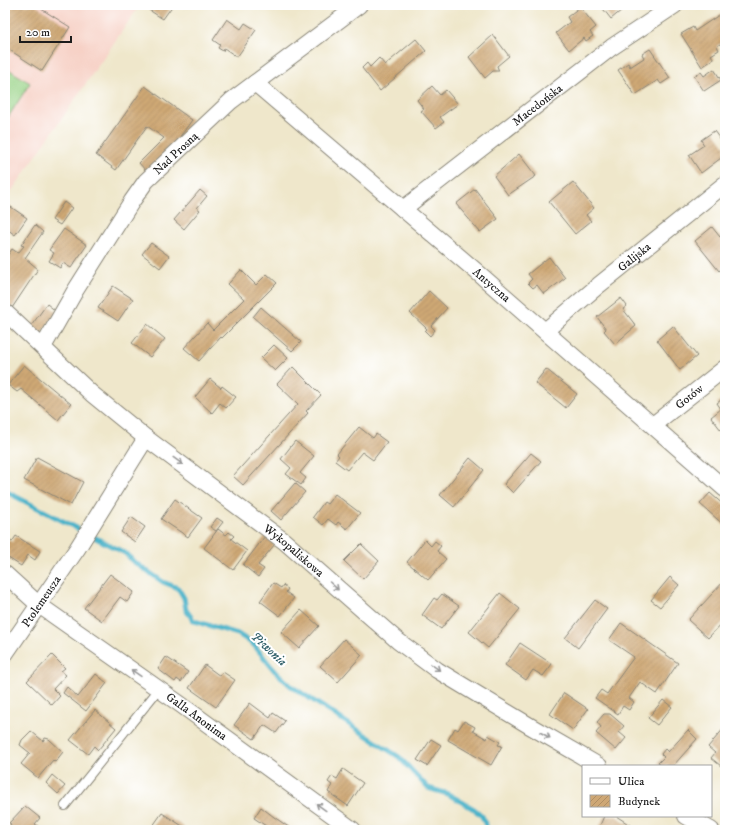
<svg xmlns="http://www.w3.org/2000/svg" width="730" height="835" viewBox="0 0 730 835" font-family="'IM FELL DW Pica',serif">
<defs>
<pattern id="building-hatch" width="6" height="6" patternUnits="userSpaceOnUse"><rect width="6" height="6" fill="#cea775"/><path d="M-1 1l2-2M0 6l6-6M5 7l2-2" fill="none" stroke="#b08f65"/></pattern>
</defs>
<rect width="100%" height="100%" fill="#fff"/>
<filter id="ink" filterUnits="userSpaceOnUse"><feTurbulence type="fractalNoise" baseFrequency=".025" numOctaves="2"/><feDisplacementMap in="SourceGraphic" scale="8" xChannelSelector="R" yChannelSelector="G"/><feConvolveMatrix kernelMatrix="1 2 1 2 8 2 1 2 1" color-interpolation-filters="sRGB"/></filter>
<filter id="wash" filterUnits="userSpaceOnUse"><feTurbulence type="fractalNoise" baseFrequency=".012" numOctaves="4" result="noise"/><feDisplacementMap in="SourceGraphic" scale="16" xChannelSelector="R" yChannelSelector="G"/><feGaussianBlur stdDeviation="0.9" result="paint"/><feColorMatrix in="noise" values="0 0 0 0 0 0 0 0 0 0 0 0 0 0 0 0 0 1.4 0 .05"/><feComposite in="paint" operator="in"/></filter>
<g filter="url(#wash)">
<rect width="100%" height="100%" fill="#efe7cb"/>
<!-- built -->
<path fill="#f7d1c6" d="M5 5H140L5 201Z"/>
<!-- pitch -->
<path fill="#99d387" stroke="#5a7852" d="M5 67 30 83 5 122Z"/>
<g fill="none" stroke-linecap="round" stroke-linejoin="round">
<!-- stream -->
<path stroke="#4bb3c9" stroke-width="5" d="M5 491 125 553 134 562 163 582 178 588 184 598 186 610 194 621 238 634 247 640 254 645 274 670 291 686 399 757 428 788 448 794 474 809 482 816 488 830"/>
</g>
<g id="blocks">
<!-- building -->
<path fill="url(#building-hatch)" d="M5 5H35L70 27 42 71 5 47Z
M153 5H173L163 19 149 10Z
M600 5H628L611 19Z
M580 7 596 27 590 32 593 36 586 41 584 38 569 50 556 33 570 22 567 17Z
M725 11V41L717 46 719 50 711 55 714 59 702 67 681 34 693 27 695 31Z
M227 19 241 29 245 23 256 30 237 57 224 48 223 51 218 48 220 45 213 40Z
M493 35 509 56 497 66 499 71H493L485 78 469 57Z
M416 39 426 51 380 91 362 68 367 63 370 67 379 58 385 65Z
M650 49 670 78 661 84 658 80 635 95 618 70 628 63 630 67 644 58 642 54Z
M714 69 721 80 704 91 694 76 701 72 704 76Z
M145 86 192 120 174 145 146 171 139 163 164 138 147 126 116 170 96 155Z
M432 86 440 95 446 90 458 104 440 117 444 122 436 128 421 111 424 109 417 100Z
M714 131 725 146V155L701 173 689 155 704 145 701 140Z
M519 154 536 176 508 195 494 176Z
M573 182 594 208 586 215 591 221 575 234 549 202Z
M475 189 498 219 480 232 456 204Z
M200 190 207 196 197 208 200 210 184 229 174 220Z
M64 202 72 208 60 225 52 220Z
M8 205 27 218 15 235 7 229 5 231V210Z
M35 225 43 232 25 258 38 269 12 308 5 302V259L12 249 18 253 24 246 21 245Z
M712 227 720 237 723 235 725 237V266L719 271 695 241Z
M64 229 87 245 71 268 63 263 60 268 49 261 54 253 49 250Z
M151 243 169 256 160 268 142 254Z
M549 257 565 278 544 294 537 285 533 288 528 283 532 279 528 274Z
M241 270 256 285 267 274 277 283 222 338 221 337 199 361 184 348 207 323 213 330 244 299 228 284Z
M113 286 133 299 118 321 98 308Z
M429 291 447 308 431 326 435 330 430 336 425 331 427 329 425 327 410 313Z
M621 298 627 306 623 309 636 326 615 344 604 331 606 329 597 317Z
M47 304 57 312 41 334 31 326Z
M261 307 301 342 292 351 253 317Z
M147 324 165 339 150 357 132 343Z
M673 326 697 356 680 370 657 340Z
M274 345 288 358 275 371 261 358Z
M24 365 71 404 58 420 21 389 17 392 8 385Z
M293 367 321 395 306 411 308 413 243 485 233 476 298 404 277 384Z
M546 369 577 394 566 408 535 383Z
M210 379 221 388 222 386 236 397 226 408 220 403 212 413 195 397Z
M725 397V427L721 430 711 417 721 409 717 403Z
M359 427 373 438 376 434 387 442 373 460 362 452 347 470 335 461 339 456 337 454Z
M295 441 314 456 300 473 306 478 301 485 286 474 291 468 281 459Z
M531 453 541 461 513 493 504 484Z
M37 457 83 482 71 505 24 480Z
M470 458 484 470 454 507 440 495Z
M295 483 305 492 281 520 271 511Z
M710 493 725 506V526L700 504Z
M335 494 360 513 347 529 338 522 336 525 328 519 323 525 313 517 324 502 327 504Z
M175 499 202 518 188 537 161 519Z
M131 517 145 527 135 542 121 532Z
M217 518 223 522 216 531 210 527Z
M218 529 226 535 229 532 234 536 231 539 247 551 233 570 204 548Z
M16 536 40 551 35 560 28 555 21 566 5 556 7 550 5 548V542L7 539 12 542Z
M265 536 275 544 258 565 264 569 258 577 243 565Z
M425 540 431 546 435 541 441 546 437 551 446 559 428 580 407 562Z
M361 544 379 561 363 579 344 561Z
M110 574 134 592 127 602 120 597 102 621 84 608Z
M670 577 679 585 660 607 651 600Z
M725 580V620L708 638 688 620Z
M273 583 281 588 283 585 288 589 286 592 294 598 280 616 260 601Z
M500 593 520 609 488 648 469 632Z
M442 594 459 606 441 629 422 615 434 598 437 600Z
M595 600 607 609 578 648 565 638Z
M301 610 319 626 299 648 281 632Z
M621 623 678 663 657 694 640 682 629 698 634 702 629 710 623 706 618 714 595 698 601 690 607 694 634 657 609 640Z
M344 639 362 655 338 682 320 666Z
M520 643 552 664 543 676 533 670 526 680 505 665Z
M52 655 65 668 61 671 66 675 53 689 60 696 52 705 27 681Z
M166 657 188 672 181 682 177 679 175 682 158 669Z
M205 665 220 676 223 672 235 680 216 707 189 688Z
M96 674 107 683 86 711 63 693 67 687 78 697Z
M564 693 588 709 573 730 550 714Z
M663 700 672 707 657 725 648 718Z
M250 703 270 718 273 713 285 721 276 733 264 725 254 739 234 725Z
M95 710 116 728 98 750 94 746 88 754 70 740Z
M604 714H610L624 726 619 732 626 738 616 750 596 733 601 727 597 722Z
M464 721 475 727 473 731 487 739 488 735 500 742 498 745 502 746 491 765 448 740 455 728 458 730Z
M725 727V761L721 766 711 758 715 753 708 747Z
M688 730 697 739 673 766H662L658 763 664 757 661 754 665 749 668 752Z
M31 731 43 741 45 738 49 739 63 752 55 762 53 760 38 778 21 764 30 753 20 745 22 740Z
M431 739 441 745 427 766 417 760Z
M343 769 363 783 348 806 328 792 332 785 328 782 332 776 337 779Z
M52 775 65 786 58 794 46 783Z
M25 806 40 818 35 824 42 829 7 830 11 824 9 823Z
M261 807 274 817 293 830H264L266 826 254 818Z
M162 813 184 827 182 830H150Z
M604 816H616L630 825 627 830H598Z"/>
</g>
</g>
<g filter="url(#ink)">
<use href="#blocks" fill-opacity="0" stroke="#868274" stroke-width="1"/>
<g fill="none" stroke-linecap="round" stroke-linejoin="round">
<defs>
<path id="lane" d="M65 806 159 689"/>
<g id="street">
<path id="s1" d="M255 83 476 271 725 489"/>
<path id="s2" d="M403 209 612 47 675 5"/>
<path id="s3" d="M5 312 92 394 146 438 284 541 398 641 437 670 530 726 599 766"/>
<path id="s4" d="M545 331 599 285 725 184"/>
<path id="s5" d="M43 347 75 291 132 201 146 181 231 101 359 5"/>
<path id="s6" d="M653 425 725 368"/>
<path id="s7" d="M5 574 39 605 180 704 353 830"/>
<path id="s8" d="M5 654 77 549 146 438"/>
<path d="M686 816 711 830"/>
</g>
</defs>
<!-- lane casing -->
<use href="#lane" stroke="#868274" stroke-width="10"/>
<!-- street casing -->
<use href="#street" stroke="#868274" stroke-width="18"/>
<!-- lane -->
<use href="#lane" stroke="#fff" stroke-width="8"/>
<!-- street -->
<use href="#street" stroke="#fff" stroke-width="16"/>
</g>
<!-- one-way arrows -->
<defs><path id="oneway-shaft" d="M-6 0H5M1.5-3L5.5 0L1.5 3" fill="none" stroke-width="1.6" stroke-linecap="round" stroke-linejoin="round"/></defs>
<g stroke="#999">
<use href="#oneway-shaft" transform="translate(178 461) rotate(36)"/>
<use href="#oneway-shaft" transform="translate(334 586) rotate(42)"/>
<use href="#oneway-shaft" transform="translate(435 667) rotate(35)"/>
<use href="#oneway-shaft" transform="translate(136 673) rotate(-145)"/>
<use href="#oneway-shaft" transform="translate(545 735) rotate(30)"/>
<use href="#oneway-shaft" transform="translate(321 807) rotate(-144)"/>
</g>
</g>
<g text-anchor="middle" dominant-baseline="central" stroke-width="4" stroke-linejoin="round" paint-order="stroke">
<!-- street labels -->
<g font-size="12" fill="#1c1c1c" stroke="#fff">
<text stroke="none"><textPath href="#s2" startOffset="170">Macedońska</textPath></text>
<text stroke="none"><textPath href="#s5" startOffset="236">Nad Prosną</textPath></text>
<text stroke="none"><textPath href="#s4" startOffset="116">Galijska</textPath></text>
<text stroke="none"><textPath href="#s1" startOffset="311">Antyczna</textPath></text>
<text stroke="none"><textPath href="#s6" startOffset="46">Gotów</textPath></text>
<text stroke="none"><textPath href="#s3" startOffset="375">Wykopaliskowa</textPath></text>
<text stroke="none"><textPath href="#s8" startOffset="64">Ptolemeusza</textPath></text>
<text stroke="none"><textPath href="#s7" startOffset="239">Galla Anonima</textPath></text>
</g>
<!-- water labels -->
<g font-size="13" font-style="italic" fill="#31606a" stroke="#fff">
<text transform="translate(269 649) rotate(43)">Piwonia</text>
</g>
</g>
<!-- margin -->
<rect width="730" height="835" fill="none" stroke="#fff" stroke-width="20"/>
<!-- legend -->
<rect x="582" y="765" width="130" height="52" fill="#ffffff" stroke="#a4a4a4"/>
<rect x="590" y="778" width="20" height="6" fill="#ffffff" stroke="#a4a4a4"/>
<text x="618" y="785" font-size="12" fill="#1c1c1c">Ulica</text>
<rect x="590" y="795" width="20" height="12" fill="url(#building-hatch)" stroke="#a4a4a4"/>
<text x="618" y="805" font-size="12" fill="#1c1c1c">Budynek</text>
<!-- scale -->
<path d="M20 36v6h51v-6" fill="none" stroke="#1c1c1c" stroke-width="2"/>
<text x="26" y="36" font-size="12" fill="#1c1c1c" stroke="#ffffff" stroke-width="3" paint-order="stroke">20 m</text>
</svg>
